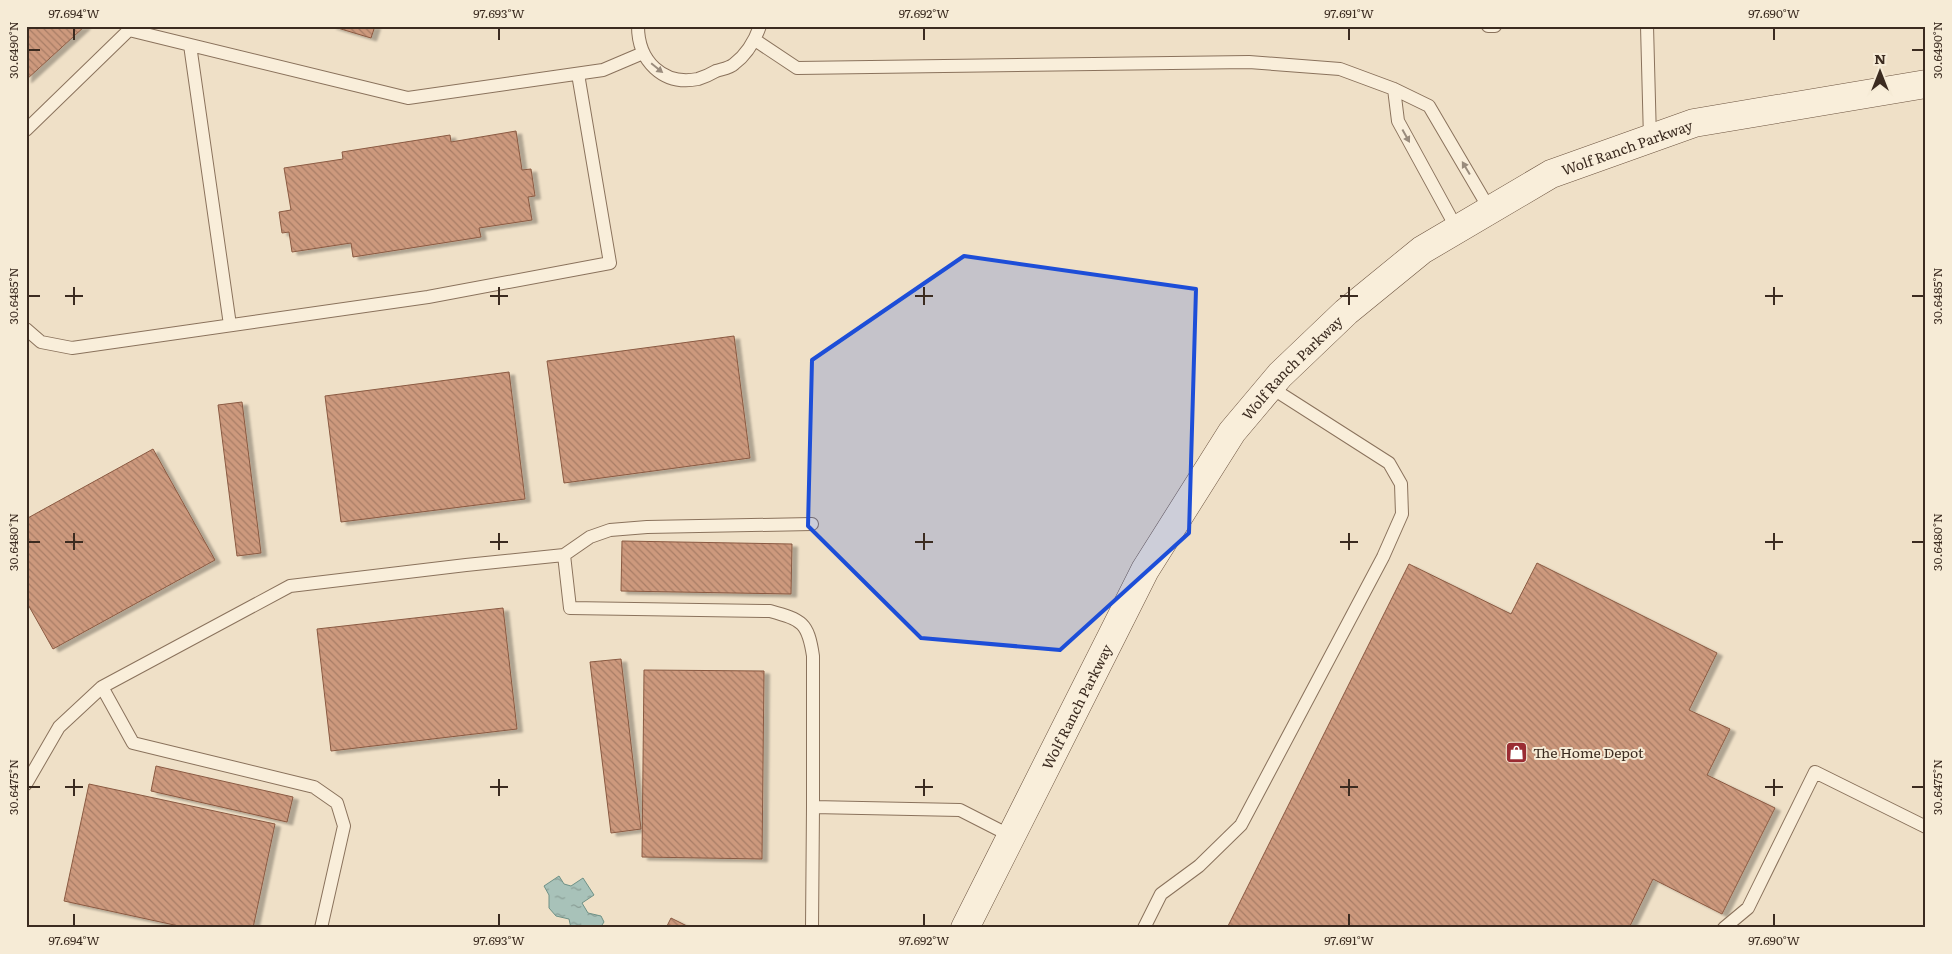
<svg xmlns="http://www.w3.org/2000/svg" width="1952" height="954" viewBox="0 0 1952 954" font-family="Literata,serif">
<defs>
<pattern id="water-ripples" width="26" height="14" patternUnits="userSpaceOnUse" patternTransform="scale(1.25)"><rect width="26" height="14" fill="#a8c2b9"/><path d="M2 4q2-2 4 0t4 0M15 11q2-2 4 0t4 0" fill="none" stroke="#8a9e96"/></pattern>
<pattern id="building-back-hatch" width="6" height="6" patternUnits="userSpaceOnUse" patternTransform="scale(1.25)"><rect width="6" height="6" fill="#cd997d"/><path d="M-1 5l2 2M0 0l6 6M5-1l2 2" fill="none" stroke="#a87d66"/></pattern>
<filter id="shadow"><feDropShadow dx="5.5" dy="3" stdDeviation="1" flood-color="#0004"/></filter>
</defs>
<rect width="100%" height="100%" fill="#efe0c7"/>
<!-- water -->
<path fill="url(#water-ripples)" stroke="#6e9186" d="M559 876 564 884 571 886 583 878 594 895 582 903 588 913 601 916 604 922 600 928H571L569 919 556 916 549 908V895L544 886Z"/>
<!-- building -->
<path fill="url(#building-back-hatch)" stroke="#8a5a42" filter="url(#shadow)" d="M26 26H85L26 80Z
M331 26H375L371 38Z
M516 131 522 170 531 169 535 196 528 197 532 220 479 228 481 237 353 257 351 243 292 252 289 232 282 233 279 212 291 210 284 168 343 159 342 152 450 135 451 142Z
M734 336 750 458 564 483 547 361Z
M509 372 525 499 341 522 325 396Z
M242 402 261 553 237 556 218 405Z
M153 449 215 560 53 649 26 601V519Z
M622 541 792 544 791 594 621 591Z
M1537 563 1717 653 1689 710 1730 729 1707 775 1775 808 1722 914 1653 879 1629 928H1227L1409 564 1511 614Z
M503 608 517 729 331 751 317 629Z
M621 659 641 829 611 833 590 662Z
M644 670 764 671 762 859 642 857Z
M156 766 293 797 287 822 151 791Z
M89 784 275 824 253 928H188L64 901Z
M671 918 691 928H666Z"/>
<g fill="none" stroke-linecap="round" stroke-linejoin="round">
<defs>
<path id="lane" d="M638 26C638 61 663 86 698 79 704 77 711 74 716 71 722 69 730 68 734 64 746 55 755 40 760 26
M1488 26H1495
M1647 26 1650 139
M755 40 797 68 1249 62 1340 69 1394 89 1429 106 1490 210
M190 45 230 325
M1394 89 1398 121 1457 229
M26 130 129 30 408 98 603 70 643 53
M26 329 41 342 72 348 428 297 610 263 578 74
M564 555 590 537 610 530 647 527 812 524
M102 687 133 743 314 787 337 803 344 826 321 928
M26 784 59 727 102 687 290 586 466 565 564 555 570 608 770 611C802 620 808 622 813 656V807L960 810 1011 836
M812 928 813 807
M1144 928 1161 894 1199 866 1241 825 1383 557 1402 514 1401 484 1389 463 1270 387
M1724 928 1748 908 1815 772 1926 827"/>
<g id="secondary">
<path id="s1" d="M965 928 1145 570 1232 432 1280 375 1346 312 1422 250 1551 174 1694 123 1926 84"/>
</g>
</defs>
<!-- lane casing -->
<use href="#lane" stroke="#8a725c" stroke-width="14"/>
<!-- secondary casing -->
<use href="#secondary" stroke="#6c533f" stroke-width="29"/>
<!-- lane -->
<use href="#lane" stroke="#f9eeda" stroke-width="12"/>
<!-- secondary -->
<use href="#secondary" stroke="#f9eeda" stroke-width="28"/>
</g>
<!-- one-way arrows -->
<defs><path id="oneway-solid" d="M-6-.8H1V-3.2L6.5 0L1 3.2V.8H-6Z" transform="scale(1.25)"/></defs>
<g fill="#9a8c7d">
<use href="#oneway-solid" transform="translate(657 68) rotate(39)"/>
<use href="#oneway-solid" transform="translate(1406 136) rotate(61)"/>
<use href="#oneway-solid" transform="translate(1466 168) rotate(-121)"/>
</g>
<!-- marked area -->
<path fill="#1d4ed8" fill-opacity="0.2" stroke="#1d4ed8" stroke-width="4" stroke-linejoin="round" d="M964 256 1196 289 1189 533 1060 650 921 638 808 526 812 360Z"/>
<!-- ticks -->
<path fill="none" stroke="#3b2b20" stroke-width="2" d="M74 28V40M499 28V40M924 28V40M1349 28V40M1774 28V40M28 50H40M1912 50H1924M74 287V305M499 287V305M924 287V305M1349 287V305M1774 287V305M28 296H40M65 296H83M490 296H508M915 296H933M1340 296H1358M1765 296H1783M1912 296H1924M74 533V550M499 533V550M924 533V550M1349 533V550M1774 533V550M28 542H40M65 542H83M490 542H508M915 542H933M1340 542H1358M1765 542H1783M1912 542H1924M74 779V796M499 779V796M924 779V796M1349 779V796M1774 779V796M28 787H40M65 787H83M490 787H508M915 787H933M1340 787H1358M1765 787H1783M1912 787H1924M74 914V926M499 914V926M924 914V926M1349 914V926M1774 914V926"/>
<!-- icons -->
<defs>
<symbol id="shop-square" viewBox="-11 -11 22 22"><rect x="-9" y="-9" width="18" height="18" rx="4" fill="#9a2c33" stroke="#f6ebd6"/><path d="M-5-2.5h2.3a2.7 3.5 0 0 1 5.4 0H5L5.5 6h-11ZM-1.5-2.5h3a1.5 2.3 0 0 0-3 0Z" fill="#fff"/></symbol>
</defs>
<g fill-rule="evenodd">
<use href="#shop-square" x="1504" y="740" width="25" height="25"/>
</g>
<g text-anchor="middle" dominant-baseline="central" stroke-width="4" stroke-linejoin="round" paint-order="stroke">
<!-- street labels -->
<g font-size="14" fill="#3b2b20" stroke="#f6ebd6">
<text stroke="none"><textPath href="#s1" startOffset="1058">Wolf Ranch Parkway</textPath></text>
<text stroke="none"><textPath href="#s1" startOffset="652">Wolf Ranch Parkway</textPath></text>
<text stroke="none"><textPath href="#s1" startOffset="248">Wolf Ranch Parkway</textPath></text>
</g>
<!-- poi labels -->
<g font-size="14" fill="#3b2b20" stroke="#f6ebd6" text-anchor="start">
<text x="1533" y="752">The Home Depot</text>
</g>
</g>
<!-- border -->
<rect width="1952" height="954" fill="none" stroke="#f6ebd6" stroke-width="55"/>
<!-- north arrow -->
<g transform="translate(1880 72)" stroke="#f6ebd6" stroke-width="4" paint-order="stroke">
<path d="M0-4L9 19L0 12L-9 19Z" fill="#3b2b20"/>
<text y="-8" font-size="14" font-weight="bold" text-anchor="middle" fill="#3b2b20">N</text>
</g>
<rect x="28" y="28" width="1896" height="898" fill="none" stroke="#3b2b20" stroke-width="2"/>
<g font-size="12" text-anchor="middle" fill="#3b2b20">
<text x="74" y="18">97.694°W</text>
<text x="499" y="18">97.693°W</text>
<text x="924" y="18">97.692°W</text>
<text x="1349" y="18">97.691°W</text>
<text x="1774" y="18">97.690°W</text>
<text transform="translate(14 50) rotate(-90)" y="4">30.6490°N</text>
<text transform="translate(1938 50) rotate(-90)" y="4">30.6490°N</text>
<text transform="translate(14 296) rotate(-90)" y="4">30.6485°N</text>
<text transform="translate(1938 296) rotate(-90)" y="4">30.6485°N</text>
<text transform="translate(14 542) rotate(-90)" y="4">30.6480°N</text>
<text transform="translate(1938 542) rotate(-90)" y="4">30.6480°N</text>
<text transform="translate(14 787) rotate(-90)" y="4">30.6475°N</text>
<text transform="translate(1938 787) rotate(-90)" y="4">30.6475°N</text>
<text x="74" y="945">97.694°W</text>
<text x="499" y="945">97.693°W</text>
<text x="924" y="945">97.692°W</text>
<text x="1349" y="945">97.691°W</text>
<text x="1774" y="945">97.690°W</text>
</g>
</svg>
